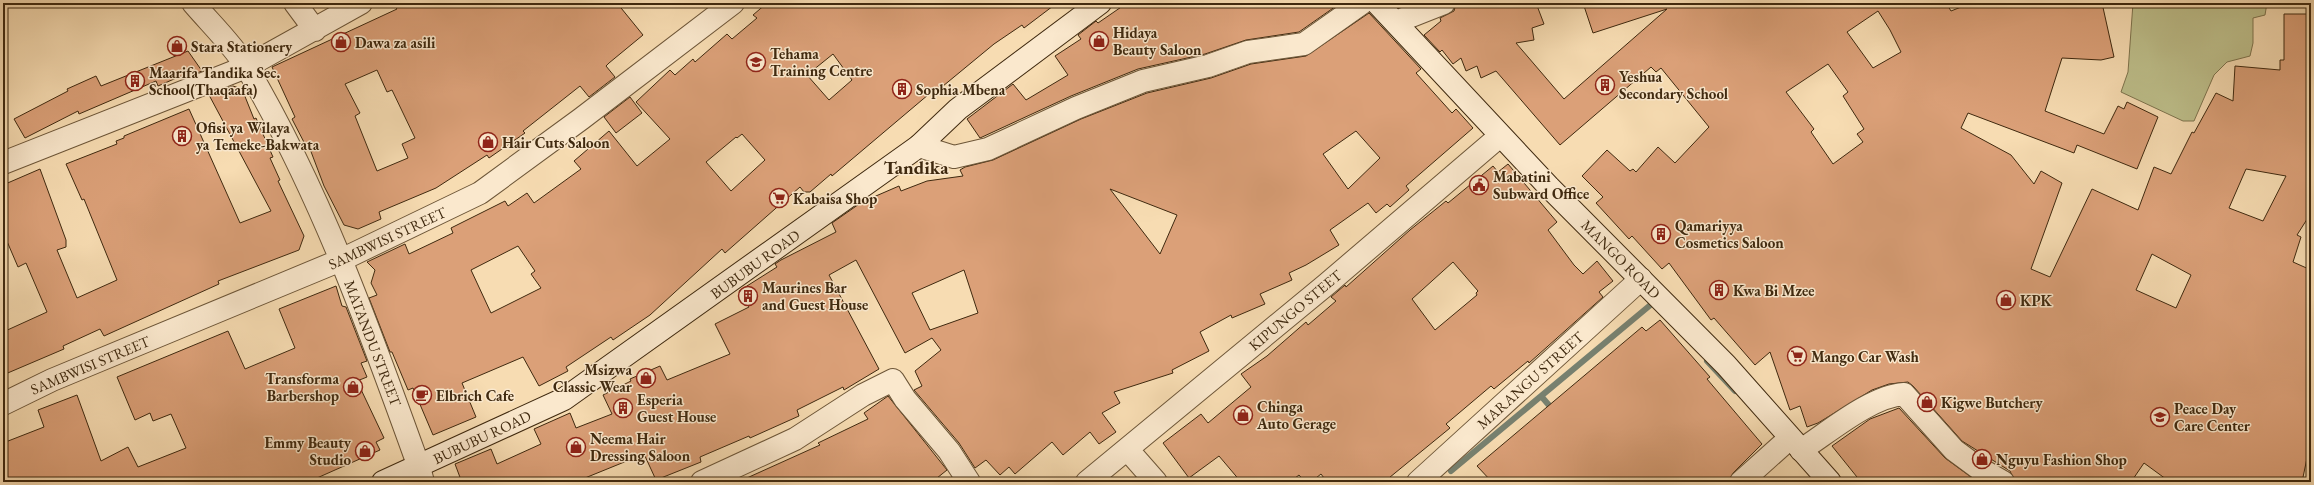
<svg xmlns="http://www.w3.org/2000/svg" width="2314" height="485" viewBox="0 0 2314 485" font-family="'EB Garamond',serif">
<rect width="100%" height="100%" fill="#f7dcb2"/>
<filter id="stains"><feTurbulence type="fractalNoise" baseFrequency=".005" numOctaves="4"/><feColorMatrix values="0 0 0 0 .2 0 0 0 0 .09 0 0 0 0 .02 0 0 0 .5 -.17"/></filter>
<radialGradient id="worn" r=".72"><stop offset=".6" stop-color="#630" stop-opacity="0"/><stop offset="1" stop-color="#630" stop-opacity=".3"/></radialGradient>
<!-- grass -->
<path fill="#bec08c" stroke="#7e744e" d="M2133 3H2267L2265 15 2253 18V43L2250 56 2227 62 2214 75 2194 121H2183L2121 92 2128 72Z"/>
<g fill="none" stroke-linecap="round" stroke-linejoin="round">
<!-- stream -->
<path stroke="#778170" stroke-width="6" d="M1707 361 1735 391
M1541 396 1554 411
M1451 471 1654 302 1656 304"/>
</g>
<!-- building -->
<path fill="#dba078" stroke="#3f290f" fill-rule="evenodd" d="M392 3H617L643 35 609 63 606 66 615 77 589 97 580 86 523 131 525 133 489 158 487 155 436 188 379 212 381 219 358 229 344 225 324 186 310 149 308 150 292 119 295 117 272 67 397 9ZM377 70 387 92 392 90 415 138 402 144 408 158 377 171 355 116 360 113 345 84Z
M767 3H1057L1024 28 1022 25 994 44 937 91 935 89 832 176 831 174 810 192H804L800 187 725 253 722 249 650 315 613 340 611 337 566 367 568 371 539 386 523 357 462 383 476 417 433 435 413 388 408 390 392 352H390L369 298 377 295 371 283 375 270 367 262 405 244 409 254 453 233 451 228 505 201 508 206 527 193 534 203 581 169 574 161 609 131 637 166 670 139 636 102 670 70 675 75 693 59 695 62 727 34 732 39 757 18 753 15ZM833 54 852 80 829 100 807 75ZM742 134 765 160 731 191 706 162 736 137 737 138ZM518 246 535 271 531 274 541 288 491 313 471 270Z
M1127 3H1339V4L1299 32 1246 40 1205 54 1138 69 1071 96 980 138 967 119 1013 84 1026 100 1068 75 1055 56 1081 39 1078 35 1096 21 1098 23Z
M1456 3H1536L1544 24 1532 28 1534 40 1516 43 1564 99 1667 9 1593 33 1583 3H1946L1951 11 1971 3H2102L2114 57 2101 60 2062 58 2045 111 2104 134 2118 106 2124 109 2127 102 2158 117 2137 169 2077 145 2074 153 1968 113 1961 128 2011 155 2034 184 2041 171 2062 183 2031 269 2050 277 2092 189 2138 210 2154 167 2171 174 2192 132 2194 133 2216 93 2233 101 2235 66 2280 70V60H2284V14H2311V213L2297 235 2301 237 2293 262 2311 270V405L2309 434H2311V439L2302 482H2170L2144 463 2131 482H2015L2010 471 1962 441 1913 386 1908 382 1889 384 1872 390 1818 423 1807 427 1800 406 1790 410 1770 352 1755 365 1714 318 1711 320 1669 263 1662 269 1632 236 1629 239 1596 203 1603 197 1582 176 1607 150 1630 171 1633 169 1636 172 1658 147 1675 163 1709 127 1661 68 1656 72 1651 67 1560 145 1496 71 1481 78 1477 66 1466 71 1461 58 1453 64 1442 50 1440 52 1424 35 1441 21 1440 18 1454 11ZM1878 11 1890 30 1901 52 1873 68 1847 32ZM1828 64 1848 92 1843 96 1864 129 1857 134 1863 142 1833 164 1811 132 1814 129 1786 92ZM2246 169 2286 176 2263 221 2229 208ZM2152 254 2191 275 2176 308 2136 290Z
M1369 13 1421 69 1416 73 1452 113 1456 109 1473 128 1406 186 1409 190 1390 207 1387 204 1376 213 1368 203 1330 230 1339 245 1306 265 1289 273 1292 280 1260 294 1265 304 1232 318 1231 315 1200 332 1209 351 1172 370 1173 373 1114 392 1120 403 1102 413 1116 432 1099 444 1090 432 1063 455 1052 442 1015 474 1009 467 1000 475 986 460 975 468 959 443 914 390 922 386 915 371 941 350 932 338 905 353 856 260 829 275 879 369 844 390 843 387 797 410 799 416 750 438 749 436 700 457 701 462 656 480 644 454 585 478 587 482H457L461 480 455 464 491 449 497 464 541 444 534 429 570 413 576 428 612 414 603 395 631 381 630 379 660 366 667 380 730 354 715 324 749 307 739 291 777 267 775 264 781 260 836 232 832 223 862 202 899 186 901 191 927 181 963 176 960 170 965 167 993 160 1081 119 1147 93 1211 78 1251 64 1306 56ZM1356 131 1380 158 1348 189 1323 154ZM1110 189 1177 215 1160 254ZM964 270 978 313 930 330 912 293Z
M188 51 202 71 182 79 181 76 158 86 156 81 79 114 78 111 25 138 14 119 68 91 67 89 96 76 101 86Z
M233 86 242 89 254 119 256 118 273 157 270 158 280 180 278 181 304 236 299 250 218 281 219 284 104 336 100 329 63 346 64 349 3 375V332L47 312 26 263 18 267 3 232V185L40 169 66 240V247L57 250 77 298 117 280 84 199 82 200 66 164 117 144 116 141 124 138V136L189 109 240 223 271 211 209 95Z
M630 97 642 113 616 133 604 117Z
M1508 164 1557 222 1548 230 1574 265 1583 274 1597 261 1613 281 1599 292 1603 297 1529 363 1528 361 1494 389 1491 386 1446 424 1450 428 1384 482H1327L1321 474 1311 482H1305L1299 475 1290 482H1241L1219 456 1189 478 1163 443 1201 414 1208 423 1251 387 1241 374 1267 356 1306 322 1308 325 1336 301 1331 297 1345 285 1346 287 1410 230 1446 201 1448 203 1493 166 1498 172ZM1453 262 1478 291 1476 293 1477 295 1435 330 1412 299Z
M336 286 342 306 346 307 367 361 361 363 367 377 357 381 384 438 376 442 380 450 308 482H3V443L44 427 38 410 77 395 101 461 128 447 138 467 186 448 171 414 153 421 150 413 135 420 117 377 228 331 245 369 295 348 279 309Z
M1660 320 1710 377 1707 379 1762 444 1733 473 1729 482H1492L1477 466 1642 327 1646 331Z
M888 396 947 470 932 482H738L820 445 818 443 868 419 864 413Z
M1899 408 1945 458 1978 482H1861L1832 446 1870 419Z"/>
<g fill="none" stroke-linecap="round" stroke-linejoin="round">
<defs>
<path id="street" d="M193 3C210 23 234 46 247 68 321 193 370 331 419 467L423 482
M295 3 315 30
M1396 22 1444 3
M919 146 954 157 988 149 1076 108 1143 81 1208 66 1248 52 1304 44 1362 3
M3 163 246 67 361 3
M3 404 52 380 341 260 480 193 581 119 733 3
M1127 449 1156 482
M1801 450C1829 432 1871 396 1904 394L1954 450 1977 467 2003 482
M702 482 795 439 863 395 893 380 905 399 949 451 969 482
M1087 482 1327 284 1500 136
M1418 482 1641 279
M1741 482 1790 438"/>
<path id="secondary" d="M1377 3 1549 187 1726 365 1830 482
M383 482 564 399 919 146 958 109 1100 3"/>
</defs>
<!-- street casing -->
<use href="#street" stroke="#6d5638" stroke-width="24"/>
<!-- secondary casing -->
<use href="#secondary" stroke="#3f290f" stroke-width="24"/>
<!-- street -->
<use href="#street" stroke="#fae8cd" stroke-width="22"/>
<!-- secondary -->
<use href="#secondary" stroke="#fae8cd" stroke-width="22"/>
</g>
<!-- icons -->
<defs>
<symbol id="shop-ring" viewBox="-11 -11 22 22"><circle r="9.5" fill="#fae8cd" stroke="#8f2418" stroke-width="1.5"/><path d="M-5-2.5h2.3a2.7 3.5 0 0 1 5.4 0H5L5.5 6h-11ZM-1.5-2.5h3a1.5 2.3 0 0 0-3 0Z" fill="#8f2418"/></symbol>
<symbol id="university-ring" viewBox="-11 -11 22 22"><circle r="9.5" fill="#fae8cd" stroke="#8f2418" stroke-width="1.5"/><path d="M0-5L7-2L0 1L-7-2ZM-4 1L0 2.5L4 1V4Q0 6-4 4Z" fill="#8f2418"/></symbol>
<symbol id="building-ring" viewBox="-11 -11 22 22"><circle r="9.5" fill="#fae8cd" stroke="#8f2418" stroke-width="1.5"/><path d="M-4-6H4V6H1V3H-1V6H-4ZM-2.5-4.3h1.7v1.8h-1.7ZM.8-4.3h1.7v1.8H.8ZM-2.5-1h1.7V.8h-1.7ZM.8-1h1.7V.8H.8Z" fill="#8f2418"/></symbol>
<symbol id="civic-ring" viewBox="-11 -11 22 22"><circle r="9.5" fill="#fae8cd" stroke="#8f2418" stroke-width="1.5"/><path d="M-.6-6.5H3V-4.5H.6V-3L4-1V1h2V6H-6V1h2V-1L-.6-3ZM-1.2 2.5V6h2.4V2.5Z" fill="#8f2418"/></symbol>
<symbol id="supermarket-ring" viewBox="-11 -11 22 22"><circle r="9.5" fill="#fae8cd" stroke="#8f2418" stroke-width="1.5"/><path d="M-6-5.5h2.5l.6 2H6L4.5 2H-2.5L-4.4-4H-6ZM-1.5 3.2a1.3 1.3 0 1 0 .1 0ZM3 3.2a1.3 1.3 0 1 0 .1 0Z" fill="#8f2418"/></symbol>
<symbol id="cafe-ring" viewBox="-11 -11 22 22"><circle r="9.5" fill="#fae8cd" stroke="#8f2418" stroke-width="1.5"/><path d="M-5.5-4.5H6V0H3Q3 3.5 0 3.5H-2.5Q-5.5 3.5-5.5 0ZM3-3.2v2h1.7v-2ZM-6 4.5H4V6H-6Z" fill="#8f2418"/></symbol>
<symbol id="school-ring" viewBox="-11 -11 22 22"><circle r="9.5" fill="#fae8cd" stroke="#8f2418" stroke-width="1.5"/><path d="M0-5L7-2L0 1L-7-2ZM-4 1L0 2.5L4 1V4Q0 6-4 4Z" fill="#8f2418"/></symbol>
</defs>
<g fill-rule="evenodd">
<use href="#shop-ring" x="1088" y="30" width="22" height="22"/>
<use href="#shop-ring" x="330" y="31" width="22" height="22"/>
<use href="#shop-ring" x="166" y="35" width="22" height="22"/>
<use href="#university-ring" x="745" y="51" width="22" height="22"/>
<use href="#building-ring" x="124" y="70" width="22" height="22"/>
<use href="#building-ring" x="1594" y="74" width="22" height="22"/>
<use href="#building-ring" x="891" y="78" width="22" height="22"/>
<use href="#building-ring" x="171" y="125" width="22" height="22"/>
<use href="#shop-ring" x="477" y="131" width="22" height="22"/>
<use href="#civic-ring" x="1468" y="174" width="22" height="22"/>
<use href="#supermarket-ring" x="768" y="187" width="22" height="22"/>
<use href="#building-ring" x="1650" y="223" width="22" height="22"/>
<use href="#building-ring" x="1708" y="279" width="22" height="22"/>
<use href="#building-ring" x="737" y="285" width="22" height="22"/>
<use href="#shop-ring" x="1995" y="289" width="22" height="22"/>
<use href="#supermarket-ring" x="1786" y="345" width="22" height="22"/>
<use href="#shop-ring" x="635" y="367" width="22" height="22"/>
<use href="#shop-ring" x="342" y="376" width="22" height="22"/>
<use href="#cafe-ring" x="411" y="384" width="22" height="22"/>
<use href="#shop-ring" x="1916" y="391" width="22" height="22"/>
<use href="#building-ring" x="612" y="397" width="22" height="22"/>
<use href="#shop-ring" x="1232" y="404" width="22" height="22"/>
<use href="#school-ring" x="2149" y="406" width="22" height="22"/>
<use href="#shop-ring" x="565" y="436" width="22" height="22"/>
<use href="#shop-ring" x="354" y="440" width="22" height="22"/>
<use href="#shop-ring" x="1971" y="448" width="22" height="22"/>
</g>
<g text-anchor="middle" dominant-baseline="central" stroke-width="3" stroke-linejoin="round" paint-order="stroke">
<!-- poi labels -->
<g font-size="15" font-weight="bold" fill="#3f290f" stroke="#fae8cd" text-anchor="start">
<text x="1113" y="32">Hidaya<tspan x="1113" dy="17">Beauty Saloon</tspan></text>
<text x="355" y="42">Dawa za asili</text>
<text x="191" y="46">Stara Stationery</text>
<text x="770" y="53">Tehama<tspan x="770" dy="17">Training Centre</tspan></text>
<text x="149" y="72">Maarifa Tandika Sec.<tspan x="149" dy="17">School(Thaqaafa)</tspan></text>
<text x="1619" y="76">Yeshua<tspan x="1619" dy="17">Secondary School</tspan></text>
<text x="916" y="89">Sophia Mbena</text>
<text x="196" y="127">Ofisi ya Wilaya<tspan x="196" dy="17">ya Temeke-Bakwata</tspan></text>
<text x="502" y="142">Hair Cuts Saloon</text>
<text x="1493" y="176">Mabatini<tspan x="1493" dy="17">Subward Office</tspan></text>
<text x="793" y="198">Kabaisa Shop</text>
<text x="1675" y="225">Qamariyya<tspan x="1675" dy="17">Cosmetics Saloon</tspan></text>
<text x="762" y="287">Maurines Bar<tspan x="762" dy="17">and Guest House</tspan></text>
<text x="1733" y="290">Kwa Bi Mzee</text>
<text x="2020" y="300">KPK</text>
<text x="1811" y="356">Mango Car Wash</text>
<text x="632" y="369" text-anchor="end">Msizwa<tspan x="632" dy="17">Classic Wear</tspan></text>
<text x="339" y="378" text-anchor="end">Transforma<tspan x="339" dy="17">Barbershop</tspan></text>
<text x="436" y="395">Elbrich Cafe</text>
<text x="637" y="399">Esperia<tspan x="637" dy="17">Guest House</tspan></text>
<text x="1941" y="402">Kigwe Butchery</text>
<text x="1257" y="406">Chinga<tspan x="1257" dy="17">Auto Gerage</tspan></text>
<text x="2174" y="408">Peace Day<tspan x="2174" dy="17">Care Center</tspan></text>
<text x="590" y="438">Neema Hair<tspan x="590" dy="17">Dressing Saloon</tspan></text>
<text x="351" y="442" text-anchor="end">Emmy Beauty<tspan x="351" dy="17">Studio</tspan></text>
<text x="1996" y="459">Nguyu Fashion Shop</text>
</g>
<!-- street labels -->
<g font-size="15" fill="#3f290f" stroke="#fae8cd">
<text transform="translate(387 238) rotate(-25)">SAMBWISI STREET</text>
<text transform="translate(1621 259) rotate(45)">MANGO ROAD</text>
<text transform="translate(755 264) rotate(-36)">BUBUBU ROAD</text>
<text transform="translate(1295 310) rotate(-40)">KIPUNGO STEET</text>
<text transform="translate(373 343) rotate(69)">MATANDU STREET</text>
<text transform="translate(90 365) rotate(-23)">SAMBWISI STREET</text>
<text transform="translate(1530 380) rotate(-42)">MARANGU STREET</text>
<text transform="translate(482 437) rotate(-25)">BUBUBU ROAD</text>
</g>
<!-- district labels -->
<g font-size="19" font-weight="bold" fill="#3f290f" stroke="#fae8cd">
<text x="916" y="167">Tandika</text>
</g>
</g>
<!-- margin -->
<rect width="2314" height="485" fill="none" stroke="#f7dcb2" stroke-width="16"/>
<rect x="4" y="4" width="2306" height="477" fill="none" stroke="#3f290f" stroke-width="2"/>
<rect x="8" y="8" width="2298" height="469" fill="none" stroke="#3f290f"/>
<rect width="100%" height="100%" filter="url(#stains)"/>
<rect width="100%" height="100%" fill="url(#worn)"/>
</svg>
